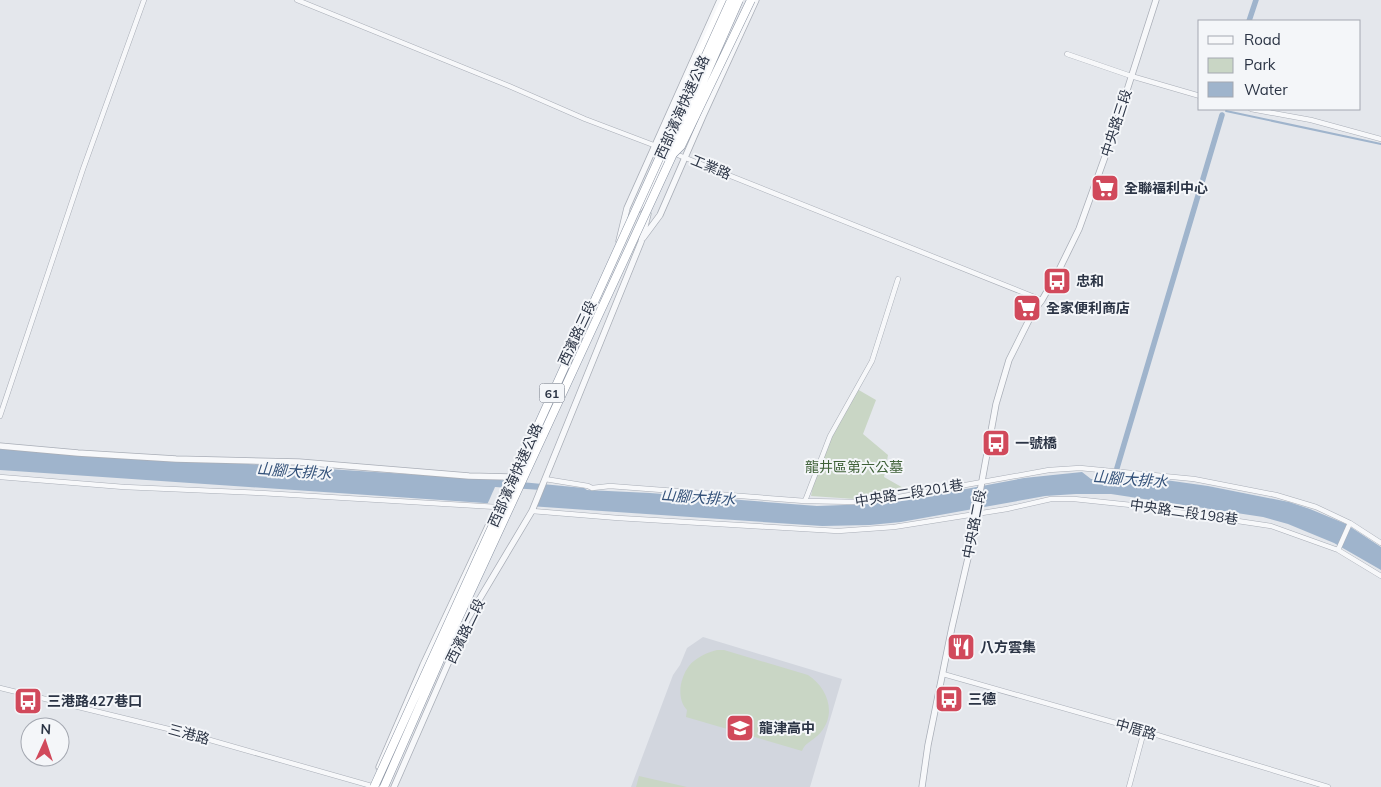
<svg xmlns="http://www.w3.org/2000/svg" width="1381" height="787" viewBox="0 0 1381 787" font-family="Mulish,'Noto Sans TC',sans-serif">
<rect width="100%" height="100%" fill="#e4e7ec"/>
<!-- built -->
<path fill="#d2d6de" d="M703 637 842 679 810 787H631L673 675 680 665 687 648Z"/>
<!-- green -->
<path fill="#c9d6c5" d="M857 389 876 400 863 434 888 455 884 477 905 489 855 499 811 496 814 480 836 423Z
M717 650H724L808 675C827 687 837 713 821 732 815 740 805 742 802 751L686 717 687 710C676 698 680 678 689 666 695 658 708 652 717 650Z
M639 776 687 787H636Z"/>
<!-- water -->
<path fill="#9fb4cc" d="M0 448 500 480 584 488 587 490 650 493 817 506 871 504 939 494 1024 478 1082 472 1091 479 1131 482 1144 477 1208 486 1289 502 1310 509 1346 524 1381 547V570L1334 543 1288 524 1263 517 1111 494H1076L1045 496 901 522 870 525 822 526 0 470Z"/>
<!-- pier -->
<path fill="#e4e7ec" d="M495 487 541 490 533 508 487 505Z"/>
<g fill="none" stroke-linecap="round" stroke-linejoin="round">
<!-- stream -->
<path stroke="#9fb4cc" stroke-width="2" d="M1226 111 1381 144"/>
<!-- canal -->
<path stroke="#9fb4cc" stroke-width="5.5" d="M1249 21 1256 0
M1117 468 1222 115"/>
<defs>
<path id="minor" d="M297 0 509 86 585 119 664 149
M1067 54 1131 76 1200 96
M1251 109 1311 120 1381 139
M673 153 1042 300
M0 416 83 169 144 0
M0 477 124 487 261 493 497 507
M545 479 588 486 592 488 610 486 805 501 859 502 882 500 1049 470 1080 468 1194 479 1276 495 1316 507 1350 523 1381 543
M805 501 830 436 872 361 898 279
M532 511 618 518 838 531 894 527 1007 509 1051 499H1074L1131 505 1271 526 1338 550 1381 576
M1338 550 1350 523
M943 674 1144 731 1328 787
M0 688 189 734 375 787
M1129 787 1144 731"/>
<path id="tertiary" d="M639 209 656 181 671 142 692 98
M643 238 660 215 703 116 756 0
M619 241 627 208 720 0
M0 446 78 453 176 459 299 462 469 476 511 477
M379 767 423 665 511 477
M394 787 467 620 532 511 641 242 648 214
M922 787 928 745 952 627 968 558 996 404 1009 360 1033 312 1042 300 1058 272 1079 229 1111 140 1156 0"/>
<path id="trunk" d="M685 97 689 79 725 0"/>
</defs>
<!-- minor casing -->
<use href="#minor" stroke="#a9aeb7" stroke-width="5.5"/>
<!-- tertiary casing -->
<use href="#tertiary" stroke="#a9aeb7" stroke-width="7"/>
<!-- trunk casing -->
<use href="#trunk" stroke="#8b94a3" stroke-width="9"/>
<!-- minor -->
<use href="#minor" stroke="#f7f8fa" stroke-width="4.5"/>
<!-- tertiary -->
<use href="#tertiary" stroke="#f7f8fa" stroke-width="5.5"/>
<!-- trunk -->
<use href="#trunk" stroke="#fff" stroke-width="8"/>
<defs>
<path id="trunk-bridge" d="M673 154 681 146 692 123 751 0
M374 787 731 0
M384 787 454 628 672 156 676 143 739 0"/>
</defs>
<!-- trunk-bridge casing -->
<use href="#trunk-bridge" stroke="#8b94a3" stroke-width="9" stroke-linecap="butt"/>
<!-- trunk-bridge -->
<use href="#trunk-bridge" stroke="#fff" stroke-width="8"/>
</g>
<!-- icons -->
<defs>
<symbol id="supermarket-square" viewBox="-11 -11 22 22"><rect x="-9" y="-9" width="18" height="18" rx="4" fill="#d1495b" stroke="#f4f6f9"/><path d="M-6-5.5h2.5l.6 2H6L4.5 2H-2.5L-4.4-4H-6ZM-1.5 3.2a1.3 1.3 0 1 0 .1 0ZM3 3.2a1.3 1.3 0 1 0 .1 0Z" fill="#fff"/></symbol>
<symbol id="bus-square" viewBox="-11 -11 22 22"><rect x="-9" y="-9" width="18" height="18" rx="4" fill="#d1495b" stroke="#f4f6f9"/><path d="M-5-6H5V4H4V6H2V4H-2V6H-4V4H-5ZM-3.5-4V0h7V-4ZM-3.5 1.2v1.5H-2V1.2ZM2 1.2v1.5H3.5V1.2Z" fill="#fff"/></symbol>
<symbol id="restaurant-square" viewBox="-11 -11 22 22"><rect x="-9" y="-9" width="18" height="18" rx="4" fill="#d1495b" stroke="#f4f6f9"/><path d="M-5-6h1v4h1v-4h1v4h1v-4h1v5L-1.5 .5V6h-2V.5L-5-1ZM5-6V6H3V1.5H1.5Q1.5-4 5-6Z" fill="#fff"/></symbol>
<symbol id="school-square" viewBox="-11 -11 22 22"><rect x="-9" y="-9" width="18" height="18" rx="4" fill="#d1495b" stroke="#f4f6f9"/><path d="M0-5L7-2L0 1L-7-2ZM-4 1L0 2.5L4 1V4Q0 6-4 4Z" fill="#fff"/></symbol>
</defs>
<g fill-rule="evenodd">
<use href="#supermarket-square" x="1089" y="172" width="32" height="32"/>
<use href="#bus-square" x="1041" y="265" width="32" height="32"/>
<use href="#supermarket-square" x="1011" y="292" width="32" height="32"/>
<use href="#bus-square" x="980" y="427" width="32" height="32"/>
<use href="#restaurant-square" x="945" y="631" width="32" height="32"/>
<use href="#bus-square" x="933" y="683" width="32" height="32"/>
<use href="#bus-square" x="12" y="685" width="32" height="32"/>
<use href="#school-square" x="724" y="712" width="32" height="32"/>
</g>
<g text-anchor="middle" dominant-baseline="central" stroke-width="4" stroke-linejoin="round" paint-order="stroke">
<!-- shield labels -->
<rect fill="#f4f6f9" stroke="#676e7b" stroke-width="1" x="539.5" y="383.5" width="25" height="19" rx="4"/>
<g font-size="12" font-weight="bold" fill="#2b3445">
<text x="552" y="393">61</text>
</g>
<!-- street labels -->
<g font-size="14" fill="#2b3445" stroke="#f4f6f9">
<text transform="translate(682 107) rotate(-66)">西部濱海快速公路</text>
<text transform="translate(1116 123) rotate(-72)">中央路三段</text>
<text transform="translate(711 167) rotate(22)">工業路</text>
<text transform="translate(577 333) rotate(-65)">西濱路三段</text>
<text transform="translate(515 475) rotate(-66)">西部濱海快速公路</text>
<text transform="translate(909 493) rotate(-9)">中央路二段201巷</text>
<text transform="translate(1184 512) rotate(8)">中央路二段198巷</text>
<text transform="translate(974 524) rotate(-79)">中央路二段</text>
<text transform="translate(465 631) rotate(-64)">西濱路二段</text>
<text transform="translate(1136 729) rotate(16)">中厝路</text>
<text transform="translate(189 734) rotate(15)">三港路</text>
</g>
<!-- poi labels -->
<g font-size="14" font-weight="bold" fill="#2b3445" stroke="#f4f6f9" text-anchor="start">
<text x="1124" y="188">全聯福利中心</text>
<text x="1076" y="281">忠和</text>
<text x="1046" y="308">全家便利商店</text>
<text x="1015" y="443">一號橋</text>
<text x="980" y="647">八方雲集</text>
<text x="968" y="699">三德</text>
<text x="47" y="701">三港路427巷口</text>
<text x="759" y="728">龍津高中</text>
</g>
<!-- park labels -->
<g font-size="14" fill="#3f6138" stroke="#f4f6f9">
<text x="854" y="467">龍井區第六公墓</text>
</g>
<!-- water labels -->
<g font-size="15" font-style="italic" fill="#34527a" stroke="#f4f6f9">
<text transform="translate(294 471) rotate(4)">山腳大排水</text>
<text transform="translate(1130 479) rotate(4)">山腳大排水</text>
<text transform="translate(698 497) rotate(4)">山腳大排水</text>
</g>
</g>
<!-- legend -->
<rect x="1198" y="20" width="162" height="90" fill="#f4f6f9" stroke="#a4a8b1"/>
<rect x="1208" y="36" width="25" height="8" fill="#f7f8fa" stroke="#a4a8b1"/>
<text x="1244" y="45" font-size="15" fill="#2b3445">Road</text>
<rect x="1208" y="58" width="25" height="15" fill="#c9d6c5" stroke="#a4a8b1"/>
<text x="1244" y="70" font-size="15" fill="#2b3445">Park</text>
<rect x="1208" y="82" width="25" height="15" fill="#9fb4cc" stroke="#a4a8b1"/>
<text x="1244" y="95" font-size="15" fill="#2b3445">Water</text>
<!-- north arrow -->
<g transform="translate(45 742) rotate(3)"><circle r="24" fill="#f4f6f9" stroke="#a4a8b1"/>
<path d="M0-4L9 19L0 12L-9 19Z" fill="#d1495b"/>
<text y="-8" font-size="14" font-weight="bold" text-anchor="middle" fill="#2b3445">N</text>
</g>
</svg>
